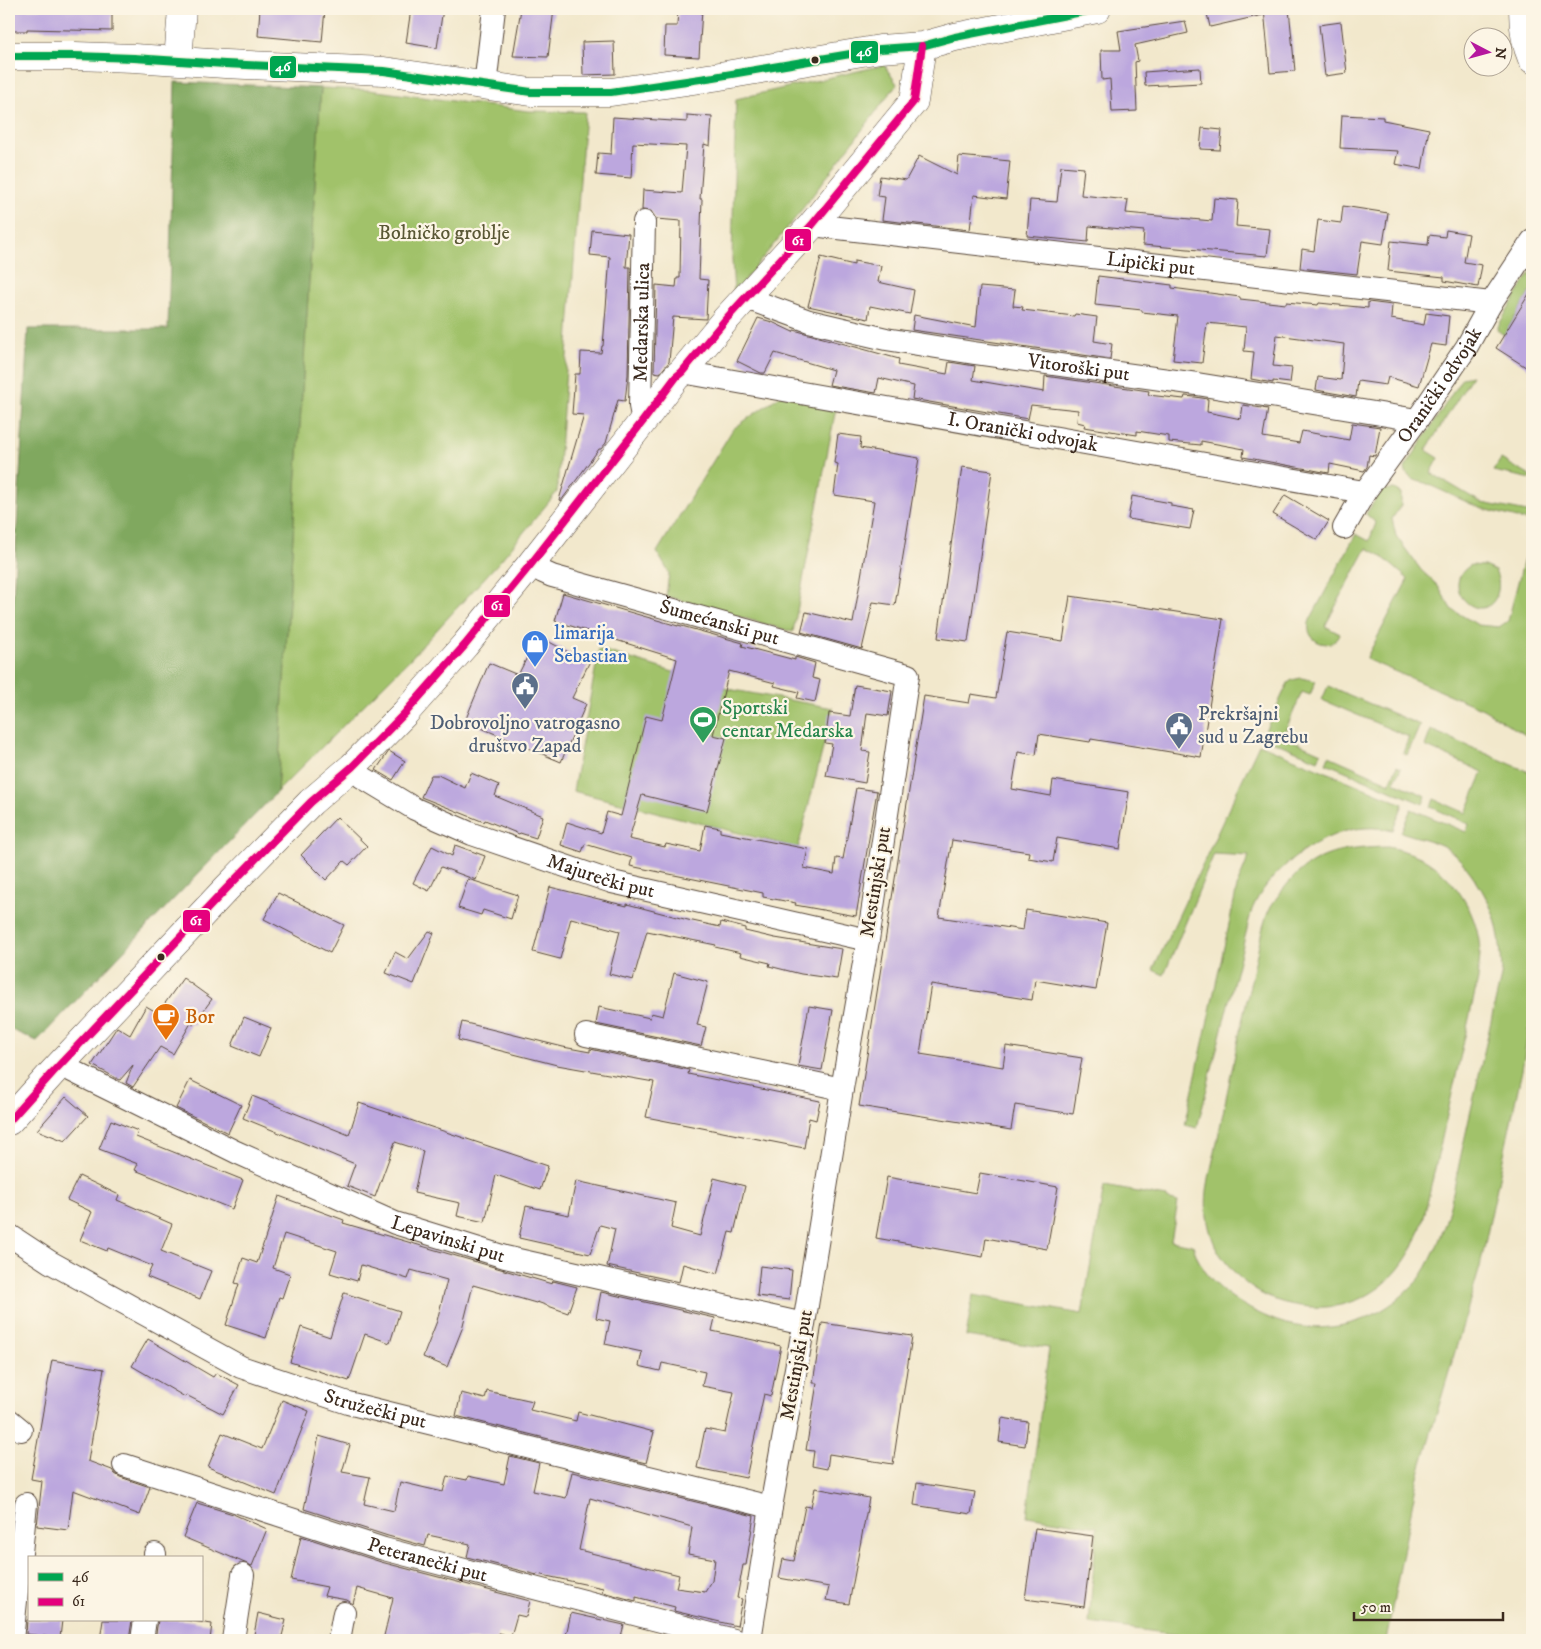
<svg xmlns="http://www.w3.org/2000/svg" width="1541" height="1649" viewBox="0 0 1541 1649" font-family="'IM FELL DW Pica',serif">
<rect width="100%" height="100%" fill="#fcf5e5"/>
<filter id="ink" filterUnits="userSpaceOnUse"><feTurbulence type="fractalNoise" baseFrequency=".02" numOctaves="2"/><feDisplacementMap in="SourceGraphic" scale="10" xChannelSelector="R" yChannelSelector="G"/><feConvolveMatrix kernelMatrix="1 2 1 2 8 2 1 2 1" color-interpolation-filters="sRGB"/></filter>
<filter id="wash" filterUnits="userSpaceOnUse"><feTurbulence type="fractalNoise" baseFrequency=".0096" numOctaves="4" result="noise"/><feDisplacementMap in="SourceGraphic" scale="20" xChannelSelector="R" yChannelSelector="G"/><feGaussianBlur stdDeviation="1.12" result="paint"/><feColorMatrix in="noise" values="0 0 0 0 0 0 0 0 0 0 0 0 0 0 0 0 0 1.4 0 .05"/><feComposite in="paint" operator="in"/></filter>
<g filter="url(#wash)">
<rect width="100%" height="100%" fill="#f2e8cc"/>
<!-- green -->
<path fill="#a1c26b" stroke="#6e7644" d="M884 65 897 84 797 216 734 293 732 260 736 99Z
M321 88 369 90 528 111 585 112 557 492 500 561 410 659 277 792Z
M1532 270V289L1504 335 1497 330 1498 326Z
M1472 376 1426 450 1439 458 1431 473 1482 503 1532 513V522L1480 508 1425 483C1416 481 1407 479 1405 468L1462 378Z
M781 395 837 403 793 632 666 596 669 573 657 552 733 429Z
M1501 459 1532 477V479L1493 471Z
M1394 489 1401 493V505L1392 519 1396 536 1421 570 1438 586 1451 609 1478 625 1499 627 1508 621 1532 528V739L1483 709 1368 660 1367 657 1408 579 1380 555 1367 548 1325 626 1340 634C1330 654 1302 640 1310 620L1356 534 1369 541 1376 523 1366 514 1382 490Z
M1471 565 1484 566 1495 571C1499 579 1500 588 1496 597 1481 628 1436 586 1471 565Z
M599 649 728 689 833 708 798 848 573 791Z
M1301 678 1316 681 1310 695 1302 692 1283 736 1321 753 1318 760 1262 737 1288 683 1292 680Z
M1328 686 1420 725 1407 755 1403 753 1409 737 1322 700Z
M1431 730 1529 772 1532 765V1005L1522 1070 1480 1267 1417 1480 1386 1640H1218L1089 1623 1097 1527 1027 1516 1049 1348 966 1336 973 1295 1082 1314 1104 1186 1167 1197V1199L1178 1202 1171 1241 1193 1245C1202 1283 1242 1308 1277 1321 1323 1337 1375 1324 1409 1289 1413 1285 1419 1280 1422 1275 1447 1236 1453 1190 1463 1146 1476 1088 1489 1030 1502 972 1501 954 1500 936 1495 919 1488 896 1465 859 1445 847 1432 840 1415 837 1401 832L1411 809 1466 832 1469 824 1431 807 1434 799 1466 813 1483 772 1425 746Z
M1259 744 1403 804 1393 830C1384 829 1374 827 1366 828 1325 829 1273 867 1255 903 1251 910 1249 920 1247 929L1197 1128 1185 1125 1238 883 1249 856 1214 854 1164 975 1153 970Z
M1329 756 1390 783 1397 766 1401 768 1394 782 1426 796 1423 804 1326 763Z
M1388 847C1401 850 1416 854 1428 861 1457 881 1479 916 1480 952 1480 961 1478 970 1478 979L1424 1217C1409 1275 1364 1315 1301 1306 1277 1303 1256 1294 1239 1277 1230 1268 1217 1253 1213 1240 1207 1224 1205 1208 1207 1191 1209 1174 1214 1158 1217 1142 1224 1108 1231 1074 1238 1040 1244 1013 1250 985 1256 958 1260 941 1263 921 1271 906 1275 900 1280 893 1285 887 1313 852 1345 848 1388 847Z"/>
<!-- forest -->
<path fill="#80a85f" stroke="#5e693e" d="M175 82 321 88 277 792 37 1041 9 1029V672L28 329H168Z"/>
<g id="blocks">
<!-- building -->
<path fill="#bca7de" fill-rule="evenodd" d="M9 9H112V31L27 29V31H9Z
M260 9H325L322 42 258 36Z
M411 9H443L437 48 406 43Z
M521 9H554L548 57 513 56Z
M678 9H702L699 57 664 55 665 26H677Z
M1206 9H1262L1263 15 1210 27Z
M1264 9H1289L1295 71 1270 73Z
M1185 21 1188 33 1135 45 1138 61 1135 62 1137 111 1112 112 1110 79 1102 80 1101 50H1121L1118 31Z
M1341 22 1347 73 1325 76 1319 25Z
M614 41 615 74 583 75 582 42Z
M1200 68 1201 83 1145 86 1144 72Z
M687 115 712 117 710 146 704 144 700 199H702L699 279 708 280 706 319 673 317 669 362 660 373 654 372 656 285 676 287 677 278H680L681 221 656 219 651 211 642 210 643 190 682 193 686 146 633 143 631 178 596 175 598 153 611 154 613 117 687 122Z
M1342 115 1383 117V120L1429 129 1422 169 1395 164 1398 151 1340 148Z
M1202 128 1222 130 1220 150 1200 149Z
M919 156 957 175 959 156 1010 161 1006 199 974 195 970 230 882 220 885 197 877 196 880 176 906 180Z
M1061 166 1084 168 1081 195 1128 200 1126 213 1212 221 1214 198 1238 200 1236 226 1270 229 1267 256 1143 245 1144 231 1089 226 1088 242 1027 236 1030 200 1057 202Z
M1343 206 1388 213 1383 244 1362 241 1357 274 1300 268 1302 249 1314 251 1318 220 1341 223Z
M592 230 629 234 626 267H630L628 375 625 401 618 400 606 443 601 449H599L561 501 559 500 584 415 572 414 575 374H580L581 352 601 353 602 346H603L610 257 590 255Z
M1446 230 1469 234 1464 262 1482 265 1478 287 1444 281V277L1388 271 1391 241 1428 245 1429 235 1445 237Z
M821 257 854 265V261L881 266 878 282 914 290 910 314 870 306 868 319 808 306Z
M1098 276 1172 285V288L1240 297V299L1286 304V302L1318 305 1319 303 1368 308V302L1392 305 1391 319 1424 325 1426 313 1449 316 1446 346 1431 344 1419 386 1388 377 1386 385 1358 381 1356 397 1316 390 1318 377 1341 380 1344 344 1277 335 1273 366 1292 368 1290 383 1273 381V383L1251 379 1254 352 1244 351 1246 327 1207 323 1202 363 1173 360 1178 316 1142 312V310L1095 305Z
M980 287 1015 290 1013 306 1023 307 1022 310 1074 316 1075 314 1097 317 1094 341 1112 344 1110 359 912 330 914 315 976 327Z
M1532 289V371L1496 348Z
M758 318 772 322 793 332 794 330 899 359 898 365 947 374 949 362 975 366 973 380 1044 392 1045 376 1149 391 1148 395 1184 399 1185 396 1195 397 1208 399 1207 412 1241 419 1243 405 1268 409 1263 437 1299 443 1302 431 1349 440 1352 423 1380 427 1375 456 1369 455 1367 467 1364 471 1330 464 1329 473 1243 457 1244 449 1201 441V445L1169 442V436L1137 431V435L1084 427 1085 424 1077 422 1078 410 1031 405 1028 419 912 399 914 386 879 378 876 393 829 385 833 370 775 353 765 373H761L737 361Z
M838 434 861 437 860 448 919 458 895 605 873 602 862 649 801 632 806 612 853 623 874 501 834 495 838 464 834 463Z
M962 467 992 471 968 642 938 638Z
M1285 495 1329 521 1317 540 1273 514Z
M1132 496 1171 503V506L1194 510 1190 529 1128 519Z
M563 593 678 626V625L743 643 742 646 795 660V657L815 663 812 678 820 680 815 702 797 698 799 692 774 686 775 683 729 671 713 735 726 738 707 811 642 795 629 839 665 847 666 844 700 851 705 825 720 828V832L808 849 804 868 834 874 836 858 843 859 856 788 877 791 856 916 795 905 796 903 763 897V893L630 866 632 858 585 844 582 852 561 845 567 822 601 833 607 812 621 816 646 716 662 720 677 659 555 621Z
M1070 596 1223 619 1201 757 1091 739 1090 742 1039 734 1036 755 1018 752 1012 789 1051 796 1053 780 1129 792 1120 849 1057 838 1053 862 1028 858 1029 852 952 840 939 917 1023 930 1026 910 1107 923 1096 990 1035 980 1032 1000 931 984 920 1054 1003 1067 1006 1046 1082 1058 1073 1114 1015 1105 1011 1130 859 1106 924 696 969 703 971 694 996 698 1007 632 1063 641Z
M538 636 589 663 572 698 586 704 561 762 465 721 489 663 518 675Z
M855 685 892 691 888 716 867 713 862 751 870 752 865 783 826 776 832 744 825 743 829 713 850 716Z
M389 751 405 761 393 780 376 770Z
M471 773 499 785 495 796 543 816 536 838 520 833 519 834 485 820 484 822 421 797 431 775H438L465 788Z
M337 817 367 846 349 865 344 861 326 880 301 855Z
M455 845 485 856 476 880 441 867 429 891 413 883 432 846 452 856Z
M468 879 518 895 511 919 483 910 481 915 458 908Z
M550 887 627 906V904L688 920 720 927 721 922 745 928V931L775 938 842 949 837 979 801 974 769 966 770 963 740 956 741 953 715 947 716 945 647 931 633 980 609 974 620 931 571 918 560 959 533 952Z
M278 893 344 925 330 953 264 919Z
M429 931 434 933 414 984 386 973 395 952 408 959Z
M674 973 708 982 697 1025 706 1027 701 1046 596 1024 599 1007 650 1018 651 1013 663 1016Z
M183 978 212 999 193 1025 191 1023 173 1054 160 1047 133 1087 126 1083 133 1065 120 1080 92 1065 117 1027 130 1035 146 1006 158 1013Z
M809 1006 833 1010 822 1070 798 1066Z
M244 1017 271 1028 259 1057 232 1046Z
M462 1022 563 1047 590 1052V1049L689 1070 688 1074 820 1101 816 1120 809 1118 804 1148 646 1117 654 1082 557 1065 458 1040Z
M190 1080 241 1105 228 1133 176 1108Z
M252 1096 349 1135 359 1103 548 1166 540 1190 496 1175 485 1222 457 1216 460 1203 414 1193 423 1151 395 1142 375 1197 347 1186 355 1164 243 1118Z
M66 1097 88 1116 65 1141 37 1130Z
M111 1120 138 1131 136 1137 243 1180 232 1209 135 1170 138 1164 99 1149Z
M980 1173 1058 1187 1047 1249 986 1238 983 1257 876 1238 887 1177 976 1193Z
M79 1176 119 1195 117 1200 172 1224 161 1251 211 1271 200 1299 147 1277 152 1266 108 1248 107 1251 80 1240 92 1212 67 1200Z
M714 1178 745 1186 734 1233 729 1232 718 1274 683 1264 679 1282 607 1266 615 1229 600 1225 590 1254 519 1238 526 1206 569 1215 576 1181 676 1203 671 1228 700 1236Z
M279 1196 344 1220 343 1223 552 1284 553 1281 577 1287 568 1313 537 1302 536 1303 473 1285 462 1329 447 1367 423 1357 437 1321 447 1280 411 1270 408 1279 361 1265 357 1281 330 1273 337 1251 284 1234 273 1268 290 1274 282 1298 279 1297 266 1338 226 1325 239 1284 235 1283 243 1258 257 1263Z
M760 1266 792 1270 789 1300 757 1296Z
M601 1292 715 1318 712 1331 781 1346 771 1396 764 1394 746 1478 697 1468 705 1429 725 1433 734 1392 702 1386 705 1372 662 1363 660 1371 639 1366 642 1352 605 1344 610 1321 596 1318Z
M344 1293 400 1311 390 1343 365 1334 349 1381 290 1362 301 1327 330 1337Z
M822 1323 912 1336 893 1464 829 1454 827 1469 812 1466 814 1451 806 1450 817 1383H813Z
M148 1339 213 1377 216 1373 239 1385 223 1414 186 1395 185 1397 132 1366Z
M52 1360 104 1369 88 1461 112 1470 115 1474 120 1477 150 1487 140 1515 73 1490 68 1530 37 1526 42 1481 31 1479Z
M487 1391 533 1401 530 1410 576 1421 578 1412 654 1432 646 1463 456 1416 461 1393 485 1399Z
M282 1400 309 1411 276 1495 208 1467 222 1433 262 1449Z
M1002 1418 1028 1422 1025 1446 999 1442Z
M319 1436 350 1445 342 1472 370 1477 364 1504 394 1511 400 1482 443 1492 447 1476 467 1480 468 1476 504 1484 510 1456 539 1463 533 1491 566 1498 572 1472 754 1516 746 1565H743L737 1598 742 1599 737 1626 674 1611 675 1607 636 1597V1601L602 1592 603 1588 537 1574V1575L467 1557 470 1544 428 1535 425 1546 388 1536 304 1509ZM590 1498 692 1527 688 1554 715 1559 712 1581 705 1592 676 1588 679 1575 579 1550Z
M917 1483 975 1492 971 1514 914 1505Z
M815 1488 869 1498 849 1604 826 1600 829 1587 779 1578 783 1559 794 1561 805 1506 811 1507Z
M197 1503 233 1514 267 1529 252 1566 183 1537Z
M1035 1528 1093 1536 1084 1607 1025 1599Z
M301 1536 381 1562 530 1601 526 1617 517 1615 511 1636 498 1633 496 1640H383L393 1598 357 1588 353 1604 347 1600 324 1596 327 1587 291 1580Z
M258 1613 286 1620 281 1640H253Z
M571 1613 624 1625 620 1640H565Z
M27 1620H62L60 1638 26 1634Z
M103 1620H132L129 1640H100Z
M158 1620H185L212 1624 210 1640H155Z"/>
</g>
</g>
<g filter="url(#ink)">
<use href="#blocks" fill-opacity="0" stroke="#564638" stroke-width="1"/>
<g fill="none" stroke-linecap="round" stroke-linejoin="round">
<defs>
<g id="street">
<path d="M485 86 494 9"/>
<path id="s1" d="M812 225 1491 303"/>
<path id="s2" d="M746 298 809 321 886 339 974 353 1197 384 1417 420"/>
<path id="s3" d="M682 372 1358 491 1364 493"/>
<path id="s4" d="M643 421 640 406 644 222"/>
<path id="s5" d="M1344 528 1364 493 1417 420 1466 348 1491 303 1532 241"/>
<path id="s6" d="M531 564 543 572 552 576 908 675 868 940 842 1089 804 1324 771 1507 750 1640"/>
<path id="s7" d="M352 767 362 777 415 809 472 834 612 882 868 940"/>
<path d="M586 1035 842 1089"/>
<path id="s8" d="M60 1065 236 1152 395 1223 505 1257 804 1324"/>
<path id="s9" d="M9 1235 50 1262 241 1367 348 1403 771 1507"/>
<path d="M9 1420 21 1430"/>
<path id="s10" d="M124 1465 384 1549 734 1640"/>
<path d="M155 1558V1554"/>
<path d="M12 1640 26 1504"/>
<path d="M142 1640 145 1620"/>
<path d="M233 1640 243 1575"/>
<path d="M339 1640 344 1613"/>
</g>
<path id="secondary" d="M1523 9C1523 27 1525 43 1532 59
M9 56H75L134 58 225 64 384 71 531 92H611L714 77 880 49 922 46 955 37 1097 9
M178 61 182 9
M9 1121 53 1072 226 889 311 802 352 767 405 713 465 645 531 564 643 421 676 377 682 372 726 319 812 225 914 101 922 46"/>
</defs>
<!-- street casing -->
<use href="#street" stroke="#564638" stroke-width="24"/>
<!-- secondary casing -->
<use href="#secondary" stroke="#564638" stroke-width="29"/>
<!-- street -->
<use href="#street" stroke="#fff" stroke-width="22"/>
<!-- secondary -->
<use href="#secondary" stroke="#fff" stroke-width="28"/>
<defs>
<path id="bus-1" d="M9 56H75L134 58 225 64 384 71 531 92H611L714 77 880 49 922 46 955 37 1097 9"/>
<path id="bus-2" d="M9 1121 53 1072 226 889 311 802 352 767 405 713 465 645 531 564 643 421 676 377 682 372 726 319 812 225 914 101 922 46"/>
</defs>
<!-- bus-1 casing -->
<use href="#bus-1" stroke="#fcf5e5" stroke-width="11"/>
<!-- bus-2 casing -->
<use href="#bus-2" stroke="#fcf5e5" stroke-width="11"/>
<!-- bus-1 -->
<use href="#bus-1" stroke="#00a651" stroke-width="8"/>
<!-- bus-2 -->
<use href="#bus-2" stroke="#e5007d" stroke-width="8"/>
</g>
</g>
<!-- icons -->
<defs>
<symbol id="shop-pin" viewBox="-11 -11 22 30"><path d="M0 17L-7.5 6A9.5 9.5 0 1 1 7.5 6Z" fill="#3f7fe0" stroke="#fcf5e5"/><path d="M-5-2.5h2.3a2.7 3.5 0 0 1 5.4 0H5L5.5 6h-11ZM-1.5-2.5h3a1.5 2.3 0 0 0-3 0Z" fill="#fff"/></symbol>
<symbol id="civic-pin" viewBox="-11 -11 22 30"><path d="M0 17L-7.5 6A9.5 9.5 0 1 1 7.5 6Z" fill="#5c6f8a" stroke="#fcf5e5"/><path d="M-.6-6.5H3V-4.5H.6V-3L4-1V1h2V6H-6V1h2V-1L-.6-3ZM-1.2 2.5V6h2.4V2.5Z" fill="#fff"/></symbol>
<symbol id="stadium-pin" viewBox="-11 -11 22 30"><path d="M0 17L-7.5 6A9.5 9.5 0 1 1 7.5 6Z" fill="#2e9e5b" stroke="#fcf5e5"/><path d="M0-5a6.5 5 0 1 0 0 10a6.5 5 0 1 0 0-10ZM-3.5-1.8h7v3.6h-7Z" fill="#fff"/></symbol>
<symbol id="cafe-pin" viewBox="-11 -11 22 30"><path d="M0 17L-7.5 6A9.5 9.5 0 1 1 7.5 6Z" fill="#e8710a" stroke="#fcf5e5"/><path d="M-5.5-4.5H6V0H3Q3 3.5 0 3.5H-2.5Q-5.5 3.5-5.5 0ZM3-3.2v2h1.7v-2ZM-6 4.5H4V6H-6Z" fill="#fff"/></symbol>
</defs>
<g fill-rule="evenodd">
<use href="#shop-pin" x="519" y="628" width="32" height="43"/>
<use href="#civic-pin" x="509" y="670" width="32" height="43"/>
<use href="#stadium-pin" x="687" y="704" width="32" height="43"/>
<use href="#civic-pin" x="1163" y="710" width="32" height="43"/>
<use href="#cafe-pin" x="150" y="1001" width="32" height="43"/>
</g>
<!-- markers -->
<g fill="#3b2a1e" stroke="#fcf5e5" stroke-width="2">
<circle cx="815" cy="60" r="4.5"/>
<circle cx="161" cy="957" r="4.5"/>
</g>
<g text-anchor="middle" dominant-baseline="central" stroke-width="4.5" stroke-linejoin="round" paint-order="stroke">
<!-- park labels -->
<g font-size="20" fill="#5a5835" stroke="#fcf5e5">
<text x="444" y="233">Bolničko groblje</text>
</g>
<!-- street labels -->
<g font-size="20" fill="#3b2a1e" stroke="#fcf5e5">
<text stroke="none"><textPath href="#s1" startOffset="341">Lipički put</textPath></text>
<text stroke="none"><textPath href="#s4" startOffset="99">Medarska ulica</textPath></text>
<text stroke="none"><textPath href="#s2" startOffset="341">Vitoroški put</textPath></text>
<text stroke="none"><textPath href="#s5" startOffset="172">Oranički odvojak</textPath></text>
<text stroke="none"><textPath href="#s3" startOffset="346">I. Oranički odvojak</textPath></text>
<text stroke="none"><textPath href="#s6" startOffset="198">Šumećanski put</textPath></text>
<text stroke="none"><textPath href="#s7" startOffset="274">Majurečki put</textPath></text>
<text transform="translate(876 882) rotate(-81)">Mestinjski put</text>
<text stroke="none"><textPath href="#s8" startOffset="426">Lepavinski put</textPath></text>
<text transform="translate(797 1365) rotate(-80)">Mestinjski put</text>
<text stroke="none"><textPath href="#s9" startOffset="408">Stružečki put</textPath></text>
<text stroke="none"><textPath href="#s10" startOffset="318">Peteranečki put</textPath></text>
</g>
<!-- shop labels -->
<g font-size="20" fill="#366cbe" stroke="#fcf5e5" text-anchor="start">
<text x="554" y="633">limarija<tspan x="554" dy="23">Sebastian</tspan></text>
</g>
<!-- leisure labels -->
<g font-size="20" fill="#27864d" stroke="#fcf5e5" text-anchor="start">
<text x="722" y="708">Sportski<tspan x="722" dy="23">centar Medarska</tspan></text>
</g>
<!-- service labels -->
<g font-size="20" fill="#4e5e75" stroke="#fcf5e5" text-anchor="start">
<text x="1198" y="714">Prekršajni<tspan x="1198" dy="23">sud u Zagrebu</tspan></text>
<text x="525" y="723" text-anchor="middle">Dobrovoljno vatrogasno<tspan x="525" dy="23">društvo Zapad</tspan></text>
</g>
<!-- food labels -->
<g font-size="20" fill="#c56008" stroke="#fcf5e5" text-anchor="start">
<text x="185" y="1017">Bor</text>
</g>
</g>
<g stroke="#fcf5e5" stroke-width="2">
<rect x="850" y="40" width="29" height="24" rx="5" fill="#00a651"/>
<rect x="269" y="55" width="28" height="24" rx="5" fill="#00a651"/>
<rect x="784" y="228" width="28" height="24" rx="5" fill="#e5007d"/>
<rect x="483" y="594" width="28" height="24" rx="5" fill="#e5007d"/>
<rect x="182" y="909" width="29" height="24" rx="5" fill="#e5007d"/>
</g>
<g font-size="14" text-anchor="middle" font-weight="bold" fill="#fff">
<text x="864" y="56">46</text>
<text x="283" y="71">46</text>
<text x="798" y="245">61</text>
<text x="497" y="610">61</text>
<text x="196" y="925">61</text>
</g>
<!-- margin -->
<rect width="1541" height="1649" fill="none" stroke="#fcf5e5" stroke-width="30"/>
<!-- legend -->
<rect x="28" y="1556" width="175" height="65" fill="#fcf5e5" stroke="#afa495"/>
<rect x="38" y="1573" width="25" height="8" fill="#00a651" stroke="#afa495"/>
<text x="72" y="1582" font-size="15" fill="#3b2a1e">46</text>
<rect x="38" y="1598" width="25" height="8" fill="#e5007d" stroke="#afa495"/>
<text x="72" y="1606" font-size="15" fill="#3b2a1e">61</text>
<!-- north arrow -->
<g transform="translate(1488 52) rotate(96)"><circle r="24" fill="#fcf5e5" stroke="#afa495"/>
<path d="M0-4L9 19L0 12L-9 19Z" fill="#b5179e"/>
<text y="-8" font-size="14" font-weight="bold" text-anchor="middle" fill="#3b2a1e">N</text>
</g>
<!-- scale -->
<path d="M1354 1612v8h149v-8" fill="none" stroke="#3b2a1e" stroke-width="2.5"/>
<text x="1361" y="1612" font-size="15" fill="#3b2a1e" stroke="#fcf5e5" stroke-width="4" paint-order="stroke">50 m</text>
</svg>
